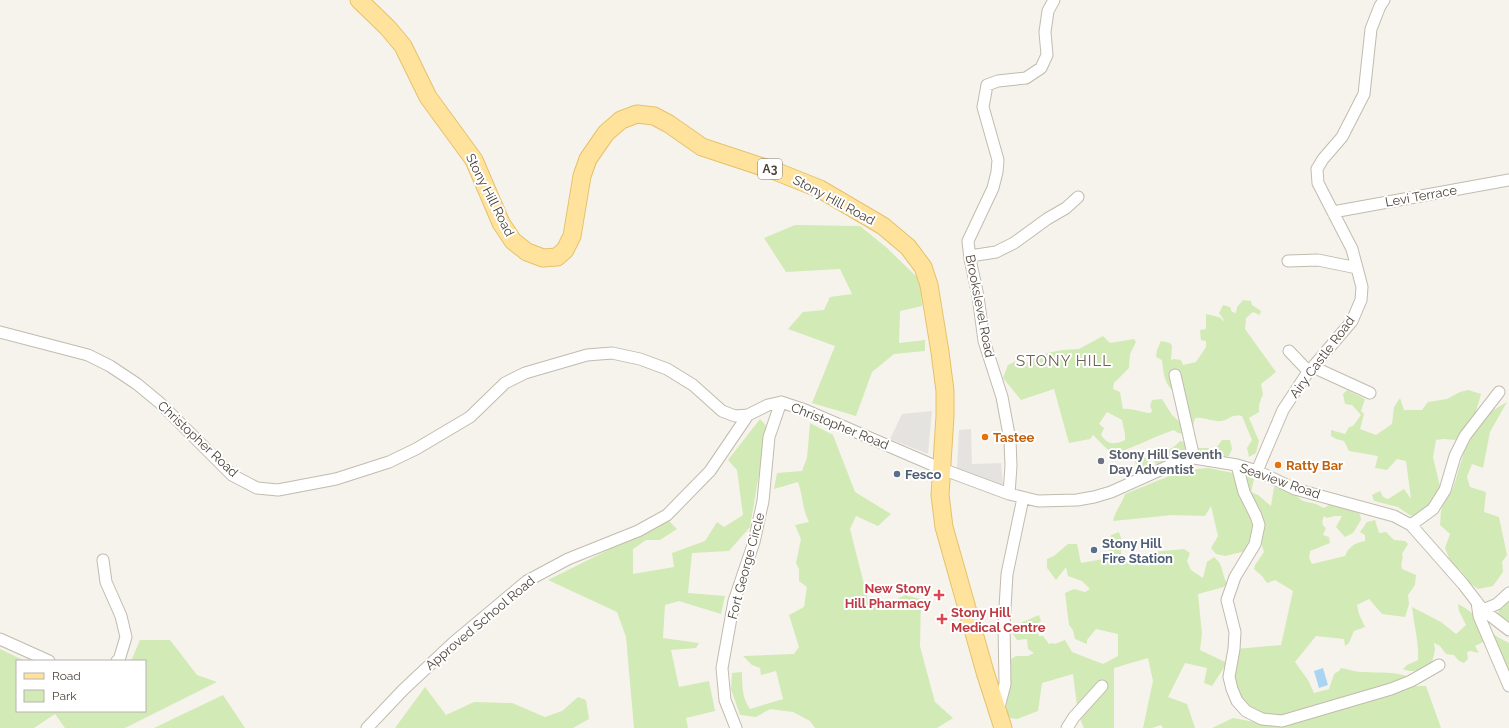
<svg xmlns="http://www.w3.org/2000/svg" width="1509" height="728" viewBox="0 0 1509 728" font-family="Raleway,sans-serif">
<rect width="100%" height="100%" fill="#f6f3ec"/>
<!-- green -->
<path fill="#d2eab5" fill-rule="evenodd" d="M795 225 860 226 887 248 920 280 922 306 900 311 899 343 925 340V351L894 354 872 372 856 416 812 403 835 346 788 329 803 312 824 310 830 297 852 294 840 269 786 272 764 238Z
M1243 300 1251 301 1252 305 1261 311 1260 315 1253 312 1246 318 1245 329 1276 372 1261 384 1263 394 1259 405V412L1249 418 1259 441 1256 453 1249 457 1247 448 1252 440 1242 416C1230 414 1230 420 1221 421 1213 422 1204 417 1195 418L1193 426 1177 375 1178 395C1164 385 1164 376 1162 360L1156 357 1157 350 1161 341 1170 343 1172 346 1171 360 1174 359 1181 360 1183 365 1196 362 1206 347V341L1201 340 1200 330 1206 329V314L1219 317 1225 322 1219 313 1223 305 1230 307 1232 312 1236 313 1237 307Z
M1103 336 1110 343 1134 339 1136 342 1130 354 1129 368 1114 383 1113 389 1120 392 1123 409C1133 408 1141 413 1151 413L1152 410 1150 406 1152 400 1162 399 1172 415 1188 429 1185 434 1178 433 1174 430C1153 437 1134 448 1112 454L1093 435 1090 439 1069 443 1054 389 1021 400 1003 378 1008 365 1018 360 1024 365 1034 357 1048 353 1062 350 1079 349ZM1107 412 1122 420C1123 427 1126 434 1125 440 1114 445 1108 445 1101 435L1104 428 1099 424Z
M1347 390 1365 399 1361 411 1364 414 1360 429 1376 435 1392 424 1394 407 1400 398 1404 410H1422L1428 402 1447 399 1460 392 1468 390 1481 394 1474 418 1465 427 1457 440 1443 439 1436 440 1433 457 1441 491 1417 520 1398 507 1374 501 1372 495 1380 491 1383 497 1388 499 1404 489 1411 499 1406 461 1397 459 1387 470 1375 468 1378 456 1349 451 1344 441 1336 439 1331 436V430L1345 434 1349 427 1353 426 1361 415 1352 405 1345 404 1343 394Z
M1507 402 1490 432 1483 468 1472 464 1467 477 1470 487 1486 492 1484 512 1499 517 1507 555 1502 562 1503 572 1493 586 1478 589 1470 583 1460 570 1451 563 1445 548 1450 534 1440 525C1441 519 1440 512 1442 507 1444 500 1450 494 1453 488 1467 448 1465 424 1507 402Z
M760 419 767 427 750 527 729 551 692 553 688 593 725 596 721 614 679 601 665 605 663 638 699 643 696 648 671 650 679 687 709 681 715 711 686 718 688 728H634L626 637 617 612 548 580 668 520 677 529 660 540H646L633 549V574L674 567 672 553 705 541 717 522 724 527 743 515 737 470 728 460Z
M810 423 833 435 855 492 891 514 878 526 856 516 850 529 868 600 886 605 905 595 921 599 920 646 926 669 935 702 953 718 937 728H815L810 721 793 712 770 709 756 717 740 715 731 689 732 673 742 672C742 686 742 698 750 709L783 699 776 671 761 675 760 668 752 665 743 656 794 654 799 647 789 615 804 607 807 587 799 581V569L796 563 801 539 795 525 809 522C802 508 803 496 798 482L774 489 777 473 802 471 807 458Z
M1222 440H1230L1232 449 1229 456 1220 458 1200 455 1198 448H1216Z
M1180 441 1185 442V451L1184 456 1159 466 1155 463 1151 454 1155 451C1164 454 1174 448 1180 441Z
M1144 456 1148 461 1147 468 1140 470 1135 462 1138 459Z
M1208 468 1233 473 1255 524 1252 543 1242 552 1225 556 1216 554 1211 548 1218 536 1211 506 1205 516 1172 515 1113 521C1115 511 1122 504 1125 494L1184 470Z
M1243 475 1254 479 1251 492 1258 495 1271 506 1274 487 1292 493 1303 501 1316 504 1324 508 1332 503 1344 507 1360 514 1361 520 1353 533 1345 537 1336 527 1342 516H1335L1327 518 1324 516C1322 521 1321 525 1326 528L1323 535 1329 537 1330 543 1310 551 1309 558 1312 564 1345 556C1349 546 1355 543 1365 541V535L1360 532 1367 522 1375 520 1379 533 1386 532 1394 540 1405 541 1408 544 1402 554C1404 559 1400 563 1402 569L1416 575 1415 585 1408 595 1409 604 1405 617 1382 614 1369 599 1357 605 1359 614 1365 627 1354 631 1349 643 1345 646 1344 639 1316 636 1295 662 1308 680 1314 693 1329 689 1334 674 1339 671 1341 668C1348 669 1355 672 1362 672 1382 673 1394 671 1413 678L1283 718 1263 716 1248 708 1240 698 1232 677 1236 649 1281 645 1293 591 1275 580 1267 583 1262 576 1254 569 1255 565 1264 552 1259 537Z
M1119 532 1121 538V561L1149 566 1152 552 1184 549 1190 553 1187 561 1191 570 1203 578 1207 562 1214 557C1224 566 1221 570 1226 582H1229L1224 587 1198 594 1202 634 1200 650 1227 663 1212 686 1204 683 1207 668 1185 663 1168 697 1187 704 1195 728H1163L1161 725 1152 728H1143L1153 681 1148 658 1114 668V728H1084L1078 714 1073 674 1042 683 1038 711 1017 719 1010 718 1006 712 1008 661 1016 656H1028L1034 653 1028 649 1027 639 1017 640 1011 631V627L1039 615 1041 621 1035 625 1039 636H1043L1049 644 1052 643 1055 644 1065 640 1072 652 1103 664 1118 656V634L1096 629 1087 640V644L1075 639 1073 630 1069 625 1065 593 1074 589 1085 592 1090 589 1082 581 1068 576 1066 567 1056 580 1047 568V559L1054 556 1068 544H1077L1081 563 1109 558 1111 535Z
M1509 598V626L1496 616 1500 609 1503 608Z
M1458 604C1473 611 1476 619 1487 629 1493 635 1501 639 1509 643V682L1502 665 1483 642 1475 646 1479 653 1470 651 1467 652 1468 659 1464 663 1459 661 1454 655 1446 654 1440 646 1434 643 1435 650 1432 663C1424 669 1413 674 1403 669L1407 665 1418 660C1419 642 1414 625 1412 607L1441 622 1456 634 1466 625 1459 611Z
M140 640H170L197 675 217 682 125 728H65L55 714 34 728H0V649L25 661H17V711H145V661H131Z
M1414 686H1426L1441 728H1212L1233 718 1281 727Z
M425 687 446 715 474 702 512 703 545 717 562 711 578 697 586 700 589 719 573 728H395Z
M223 695 245 728H154Z"/>
<!-- parking -->
<path fill="#e5e3e0" d="M932 411 928 454 890 439 902 414Z
M971 429 972 464 1001 463 1003 484 998 486 957 468 959 430Z"/>
<!-- water -->
<path fill="#a9d4f2" d="M1323 668 1328 685 1319 688 1314 671Z"/>
<g fill="none" stroke-linecap="round" stroke-linejoin="round">
<defs>
<path id="street" d="M1333 212 1509 180
M970 256 996 252 1014 243 1047 219 1066 208 1078 197
M1288 261 1318 260 1357 268
M0 332 88 355 110 366 137 384 160 403 232 475 257 488 278 490 336 479 389 462 416 449 470 417 505 383 525 373 587 355 612 353 640 359 667 369 693 385 722 411 735 416 748 415 768 405 781 402 805 410 942 469 1009 494 1038 501 1077 500 1094 497 1111 492 1180 461 1194 458 1237 465 1257 471 1295 489 1394 516 1411 525 1463 584 1483 610 1509 630
M1289 351 1309 372
M1313 367 1370 393
M1175 375 1194 458
M1237 465 1244 492 1256 516 1259 525 1255 544 1235 577 1227 600 1235 632 1234 649 1229 677 1232 689 1237 701 1246 711 1262 719 1282 721 1391 689 1411 681 1439 665
M1257 471 1283 410 1306 375 1352 321 1361 300 1362 287 1352 249 1318 183 1317 169 1323 159 1342 137 1364 94 1371 29 1380 6 1384 0
M1009 494 1011 466 1010 440 1002 397 984 341 978 296 970 259 968 241 993 188 997 172 998 160 983 107 987 85 998 81 1026 78 1041 68 1047 55 1045 32 1048 11 1054 0
M1411 525 1433 509 1445 490 1455 456 1465 436 1499 392
M103 560 106 582 121 616 126 637 119 660 117 661
M1477 602 1479 616 1509 686
M1483 610 1497 604 1509 593
M0 639 49 661
M998 711 1005 684 1004 625 1007 574 1023 498
M367 728 403 690 453 643 527 581 568 559 638 531 667 515 710 471 748 415
M736 728 725 700 722 668 734 601 754 542 763 501 769 437 781 402
M1067 728 1074 717 1102 686"/>
<path id="primary" d="M359 0 388 28 403 46 428 97 474 160 501 223 513 241 527 252 543 258 557 257 565 250 572 236 582 176 588 159 606 133 621 120 637 114 654 116 669 124 702 147 775 171 820 189 883 226 908 247 923 267 929 285 940 352 945 391V416L940 495 944 527 985 672 1003 728"/>
</defs>
<!-- street casing -->
<use href="#street" stroke="#c2bbae" stroke-width="13"/>
<!-- primary casing -->
<use href="#primary" stroke="#e6c16a" stroke-width="19"/>
<!-- street -->
<use href="#street" stroke="#fff" stroke-width="11"/>
<!-- primary -->
<use href="#primary" stroke="#ffe39c" stroke-width="17"/>
</g>
<!-- markers -->
<g fill="#e8710a" stroke="#fff" stroke-width="1.5">
<circle cx="985" cy="437" r="4"/>
<circle cx="1278" cy="465" r="4"/>
</g>
<circle fill="#6b7280" stroke="#fff" stroke-width="1.5" cx="1101" cy="461" r="4"/>
<g fill="#5c6f8a" stroke="#fff" stroke-width="1.5">
<circle cx="897" cy="474" r="4"/>
<circle cx="1094" cy="550" r="4"/>
</g>
<g fill="#e0444e" stroke="#fff" stroke-width="1.5">
<path d="M937 589h4v4h4v4h-4v4h-4v-4h-4v-4h4z"/>
<path d="M940 613h4v4h4v4h-4v4h-4v-4h-4v-4h4z"/>
</g>
<g text-anchor="middle" dominant-baseline="central" stroke-width="4" stroke-linejoin="round" paint-order="stroke">
<!-- shield labels -->
<rect fill="#fff" stroke="#817c74" stroke-width="1" x="758" y="159" width="24" height="20" rx="3"/>
<g font-size="12" font-weight="bold" fill="#4b4439">
<text x="770" y="169">A3</text>
</g>
<!-- street labels -->
<g font-size="13" fill="#4b4439" stroke="#fff">
<text transform="translate(490 195) rotate(63)">Stony Hill Road</text>
<text transform="translate(1421 196) rotate(-10)">Levi Terrace</text>
<text transform="translate(834 200) rotate(28)">Stony Hill Road</text>
<text transform="translate(980 306) rotate(79)">Brookslevel Road</text>
<text transform="translate(1322 357) rotate(-53)">Airy Castle Road</text>
<text transform="translate(840 426) rotate(22)">Christopher Road</text>
<text transform="translate(198 439) rotate(43)">Christopher Road</text>
<text transform="translate(1280 481) rotate(19)">Seaview Road</text>
<text transform="translate(746 566) rotate(-75)">Fort George Circle</text>
<text transform="translate(480 623) rotate(-40)">Approved School Road</text>
</g>
<!-- food labels -->
<g font-size="13" font-weight="bold" fill="#c56008" stroke="#fff" text-anchor="start">
<text x="993" y="437">Tastee</text>
<text x="1286" y="465">Ratty Bar</text>
</g>
<!-- worship labels -->
<g font-size="13" font-weight="bold" fill="#5b616d" stroke="#fff" text-anchor="start">
<text x="1109" y="454">Stony Hill Seventh<tspan x="1109" dy="15">Day Adventist</tspan></text>
</g>
<!-- service labels -->
<g font-size="13" font-weight="bold" fill="#4e5e75" stroke="#fff" text-anchor="start">
<text x="905" y="474">Fesco</text>
<text x="1102" y="543">Stony Hill<tspan x="1102" dy="15">Fire Station</tspan></text>
</g>
<!-- health labels -->
<g font-size="13" font-weight="bold" fill="#be3a42" stroke="#fff" text-anchor="end">
<text x="931" y="588">New Stony<tspan x="931" dy="15">Hill Pharmacy</tspan></text>
<text x="951" y="612" text-anchor="start">Stony Hill<tspan x="951" dy="15">Medical Centre</tspan></text>
</g>
<!-- quarter labels -->
<g font-size="15" letter-spacing="1" fill="#6e6250" stroke="#fff">
<text x="1064" y="361">STONY HILL</text>
</g>
</g>
<!-- legend -->
<rect x="16" y="660" width="130" height="52" fill="#ffffff" stroke="#b7b4b0"/>
<rect x="24" y="673" width="20" height="6" fill="#ffe39c" stroke="#b7b4b0"/>
<text x="52" y="680" font-size="12" fill="#4b4439">Road</text>
<rect x="24" y="690" width="20" height="12" fill="#d2eab5" stroke="#b7b4b0"/>
<text x="52" y="700" font-size="12" fill="#4b4439">Park</text>
</svg>
